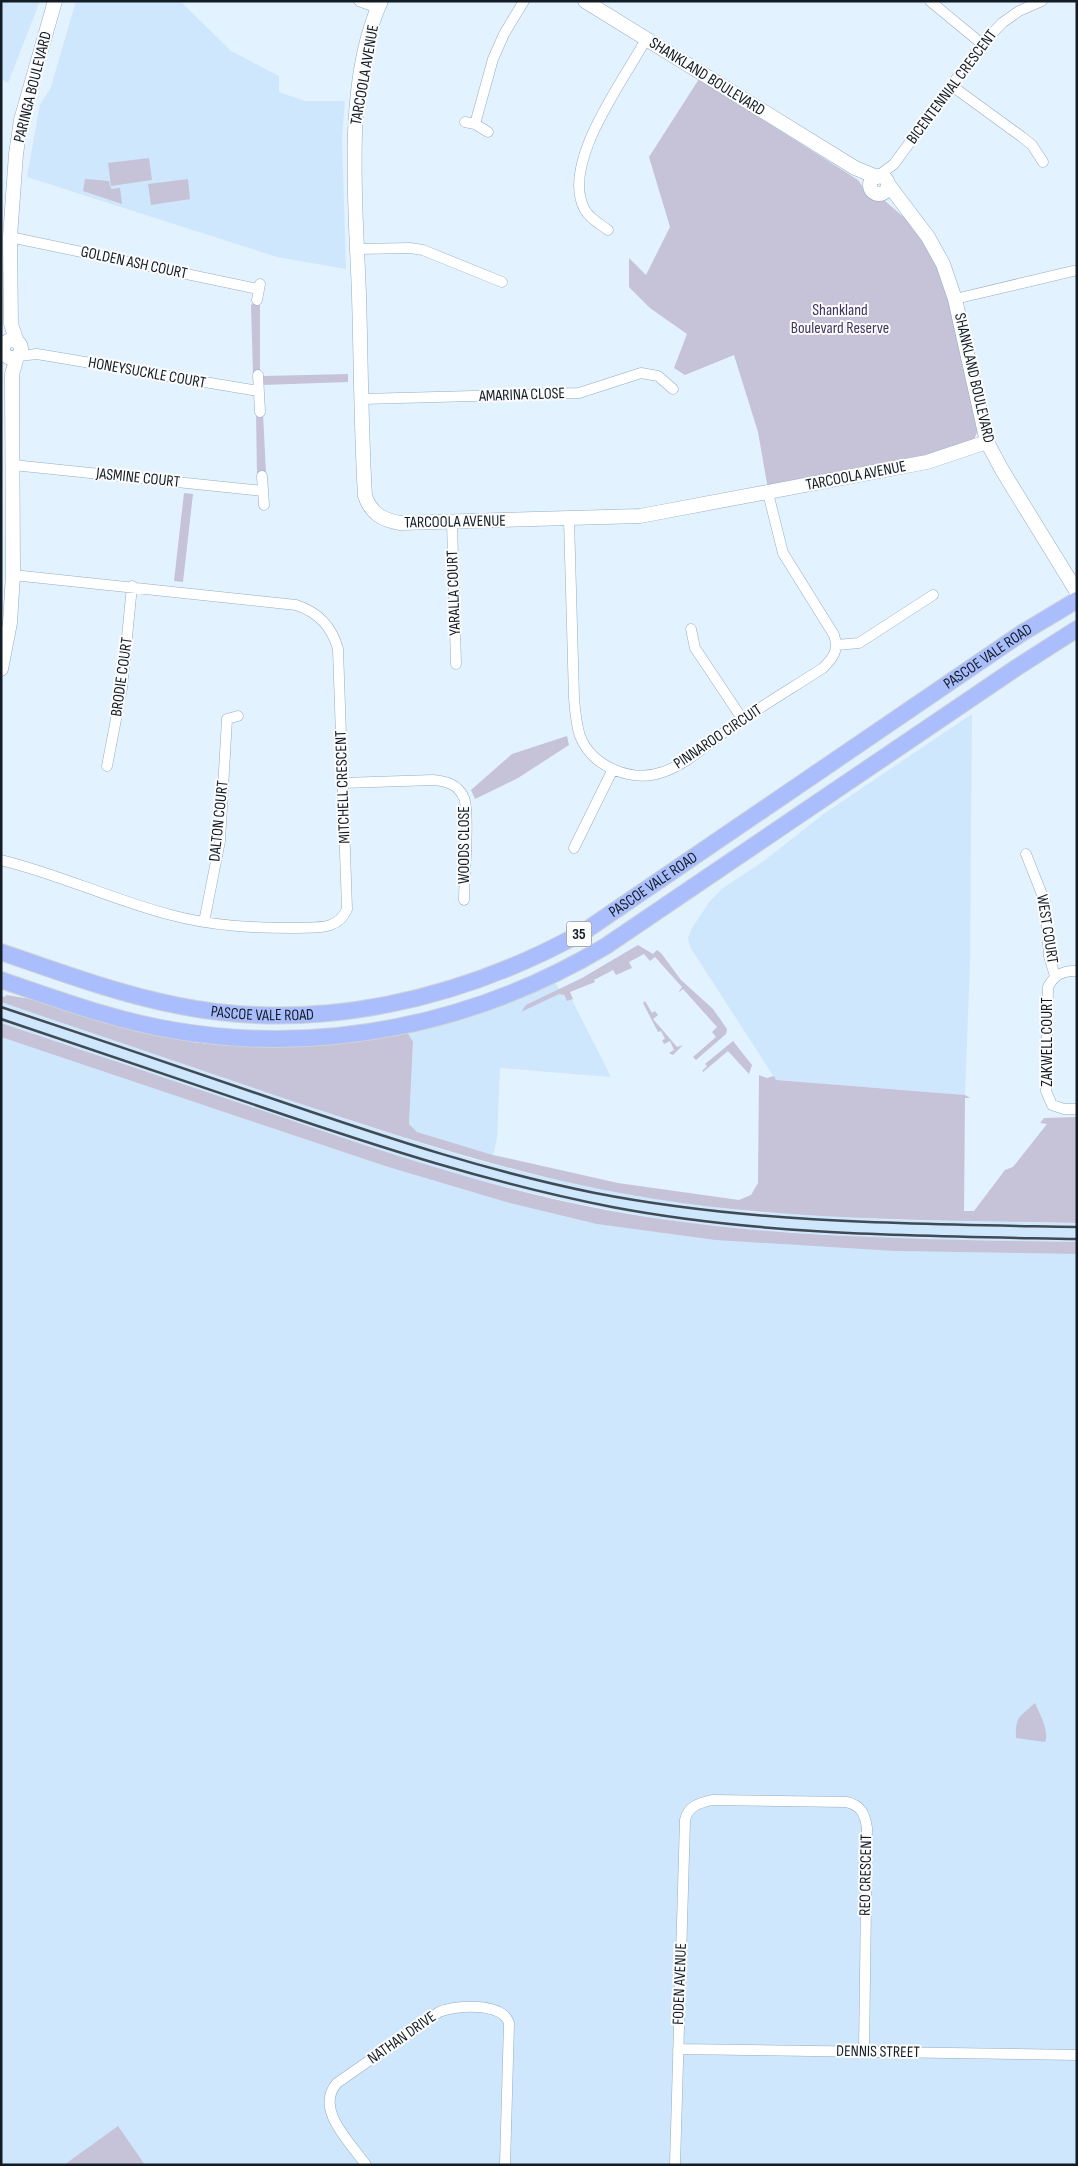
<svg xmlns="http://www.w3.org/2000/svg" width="1078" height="2166" viewBox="0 0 1078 2166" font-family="'Sofia Sans Condensed',sans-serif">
<rect width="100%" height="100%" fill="#e2f2ff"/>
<!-- built -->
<path fill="#cee7fd" d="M1 1H40L8 83 1 79Z
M76 1H180L231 51 279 76V92L305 101H345L342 137 346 269 277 257 27 177 40 104 50 90Z
M972 714 970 962 965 1095 776 1080 690 947 688 938 692 928 710 901 723 888 761 863 825 813Z
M551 976 566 1000 571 998 611 1077 500 1068 497 1139 493 1155 417 1132 409 1124 413 1042 402 1026Z
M1 1002 357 1123 472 1159 534 1175 656 1199 752 1212 895 1220 1077 1223V1242L891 1239 741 1229 664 1220 571 1202 469 1178 396 1156 1 1023Z
M1 1037 385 1166 506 1202 895 1251 1077 1254V2165H1Z"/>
<!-- green -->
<path fill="#c6c2d8" d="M699 79 858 180 869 196 885 201 907 220 925 241 938 266 951 308 978 430 973 442 926 458 768 489 758 432 734 355 685 375 674 368 687 334 650 308 629 287V258L646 275 670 227 649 157Z
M149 158 152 180 111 186 108 163Z
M85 179 109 181 111 189 120 188 122 204 83 191Z
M188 179 190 199 151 205 148 184Z
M257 300 260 301V375H253L251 305Z
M348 374V382L263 385 258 379 264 376Z
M256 412 263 413 266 474 257 475Z
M184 493 193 494 183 582 174 581Z
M567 736 569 745 518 778 475 799 471 790 512 754Z
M638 945 653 954 657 950 661 953 681 980 713 1009 727 1029 726 1034 696 1060 693 1057 716 1037 712 1032 717 1027 683 989 678 993 682 987 655 957 650 961 644 954 629 962 632 968 616 975 613 970 594 980 595 982 570 992 573 999 567 1001 564 995 559 994 521 1012 517 1018 526 1005 582 978Z
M6 995C57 1001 105 1024 155 1035 238 1054 325 1048 407 1032L413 1042 409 1124 417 1132 493 1155 618 1183 739 1200 751 1195 758 1183 759 1075 767 1078 774 1076 776 1080 965 1095 970 1098H965L964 1211H974L1005 1170 1013 1167 1047 1124 1040 1123 1044 1118 1077 1117V1223C936 1220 795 1221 655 1199 526 1179 404 1138 280 1097 187 1065 94 1034 1 1002V996L5 997Z
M645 1001 652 1013 655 1011 658 1015 653 1019 677 1047 683 1045 673 1055 669 1053 674 1050 670 1041 664 1044 662 1040 665 1039 661 1031 658 1032 643 1003Z
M1 1023C100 1056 198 1089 296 1122 398 1157 500 1190 606 1210 762 1239 919 1239 1077 1242V1254L895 1251 716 1240 597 1224 506 1202 385 1166 1 1037Z
M733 1041 752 1065 749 1074 728 1051 703 1072 702 1071 707 1066 705 1064Z
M1035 1703C1039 1713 1050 1732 1045 1742L1016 1738C1015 1716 1020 1717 1035 1703Z
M118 2126 145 2165H64Z"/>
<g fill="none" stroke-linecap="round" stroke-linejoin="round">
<defs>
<path id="minor" d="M359 1 378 8
M930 1 982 44
M952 86 1022 137 1032 145 1043 162
M465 122 475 124 488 132
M475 124 493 59 504 34 524 1
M878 176 894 164 982 44 1002 23 1019 11 1042 1
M608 230C600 224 590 219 585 210 559 164 625 79 646 39
M10 237 258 289
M357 249 410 248 423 250 502 282
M955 299 1077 270
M257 300 260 284
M18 356 37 354 258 391
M258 375 260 412
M362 399 579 393 641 373 658 376 673 389
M13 465 263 491
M262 476 264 505
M569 519 574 698C575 711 576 724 580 736 592 767 632 783 663 772 687 764 709 743 730 728 760 707 792 688 823 668 834 657 839 650 834 635L783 553 768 493
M452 522 456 664
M691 629 695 648 743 720
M837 645 859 643 933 595
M227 719 238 716
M107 766 122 688 132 586
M343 783 433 780C446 781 458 784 464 798 470 812 464 881 464 900
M574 848 613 769
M1026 854 1045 902 1049 956 1055 976
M1 860C59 874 113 900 171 915 212 926 253 928 295 928 316 927 338 931 347 909L338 649C332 627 318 612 296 605L13 575
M204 922 220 841 227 719
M1077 971C1063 970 1054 975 1048 987L1046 1091 1052 1105 1064 1109H1077
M678 2049 1077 2055
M366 2165C350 2142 314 2109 337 2083L439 2012C456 2005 502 2002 509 2023L505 2165
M675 2165 685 1820C688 1806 699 1803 712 1800L846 1802C861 1805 865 1814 867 1828L864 2052"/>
<path id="tertiary" d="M381 1C343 83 356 206 359 295 361 362 361 429 365 496 371 513 382 520 400 523L640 516 927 462 987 442
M585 1 855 168 877 177
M870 185a9 9 0 1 1 18 0a9 9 0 1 1-18 0Z
M888 184 928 237 943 264 955 299 987 442 1002 470 1077 592
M3 349a9 9 0 1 1 18 0a9 9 0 1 1-18 0Z
M17 342 11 324 10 237 16 154 21 120 55 1
M1 669 10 623 13 575 12 374 17 357"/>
<g id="primary">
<path id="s1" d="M1 952C59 972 116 993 175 1005 316 1034 461 1000 585 931L1022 633 1077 600"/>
<path d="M1 980C57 999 113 1020 172 1030 322 1056 476 1024 606 946L1016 668 1077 629"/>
</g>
</defs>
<!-- minor casing -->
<use href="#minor" stroke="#95adc2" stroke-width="11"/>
<!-- tertiary casing -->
<use href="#tertiary" stroke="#95adc2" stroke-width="15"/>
<!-- primary casing -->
<use href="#primary" stroke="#d0d2d3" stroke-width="18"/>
<!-- minor -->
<use href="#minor" stroke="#fff" stroke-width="10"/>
<!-- tertiary -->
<use href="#tertiary" stroke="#fff" stroke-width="14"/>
<!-- primary -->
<use href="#primary" stroke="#aabefe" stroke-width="16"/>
<!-- rail -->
<path stroke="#3f4a53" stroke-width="2.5" d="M1 1007C98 1039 194 1072 291 1105 391 1139 491 1172 595 1193 754 1224 915 1224 1077 1227
M1 1019C89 1049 177 1078 264 1108 379 1147 493 1184 612 1207 765 1236 921 1236 1077 1239"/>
</g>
<g text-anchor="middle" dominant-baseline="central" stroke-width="4" stroke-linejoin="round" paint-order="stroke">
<!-- shield labels -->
<rect fill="#fcfcfc" stroke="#595f65" stroke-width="1" x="566.5" y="921.5" width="25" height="25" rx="4"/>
<g font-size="15" font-weight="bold" fill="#131c24">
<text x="579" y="934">35</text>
</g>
<!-- street labels -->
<g font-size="16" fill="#131c24" stroke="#fcfcfc">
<text transform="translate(365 75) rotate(-80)">TARCOOLA AVENUE</text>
<text transform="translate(707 77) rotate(32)">SHANKLAND BOULEVARD</text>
<text transform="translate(33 87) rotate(-76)">PARINGA BOULEVARD</text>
<text transform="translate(952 87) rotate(-53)">BICENTENNIAL CRESCENT</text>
<text transform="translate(134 263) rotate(12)">GOLDEN ASH COURT</text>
<text transform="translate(147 373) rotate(10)">HONEYSUCKLE COURT</text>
<text transform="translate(974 378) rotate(77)">SHANKLAND BOULEVARD</text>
<text transform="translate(522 395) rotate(-2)">AMARINA CLOSE</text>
<text transform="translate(856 476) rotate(-11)">TARCOOLA AVENUE</text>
<text transform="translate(138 478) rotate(6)">JASMINE COURT</text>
<text transform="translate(455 522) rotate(-1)">TARCOOLA AVENUE</text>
<text transform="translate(454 593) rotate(-92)">YARALLA COURT</text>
<text stroke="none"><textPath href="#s1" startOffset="1095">PASCOE VALE ROAD</textPath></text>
<text transform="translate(122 677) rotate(-82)">BRODIE COURT</text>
<text transform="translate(718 737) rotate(-34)">PINNAROO CIRCUIT</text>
<text transform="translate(343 787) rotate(-92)">MITCHELL CRESCENT</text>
<text transform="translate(219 821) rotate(-84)">DALTON COURT</text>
<text transform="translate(464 845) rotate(-90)">WOODS CLOSE</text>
<text stroke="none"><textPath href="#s1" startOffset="690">PASCOE VALE ROAD</textPath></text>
<text transform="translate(1047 929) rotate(81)">WEST COURT</text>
<text stroke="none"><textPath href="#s1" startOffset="270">PASCOE VALE ROAD</textPath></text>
<text transform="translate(1047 1042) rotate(-90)">ZAKWELL COURT</text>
<text transform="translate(866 1875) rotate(-89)">REO CRESCENT</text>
<text transform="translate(680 1984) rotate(-88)">FODEN AVENUE</text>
<text transform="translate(402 2038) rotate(-35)">NATHAN DRIVE</text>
<text transform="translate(878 2052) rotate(1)">DENNIS STREET</text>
</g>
<!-- park labels -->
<g font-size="16" fill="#3f345f" stroke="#fcfcfc">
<text x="840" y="310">Shankland<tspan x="840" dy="18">Boulevard Reserve</tspan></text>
</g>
</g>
<!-- border -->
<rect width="1078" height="2166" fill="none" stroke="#131c24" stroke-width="5"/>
</svg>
